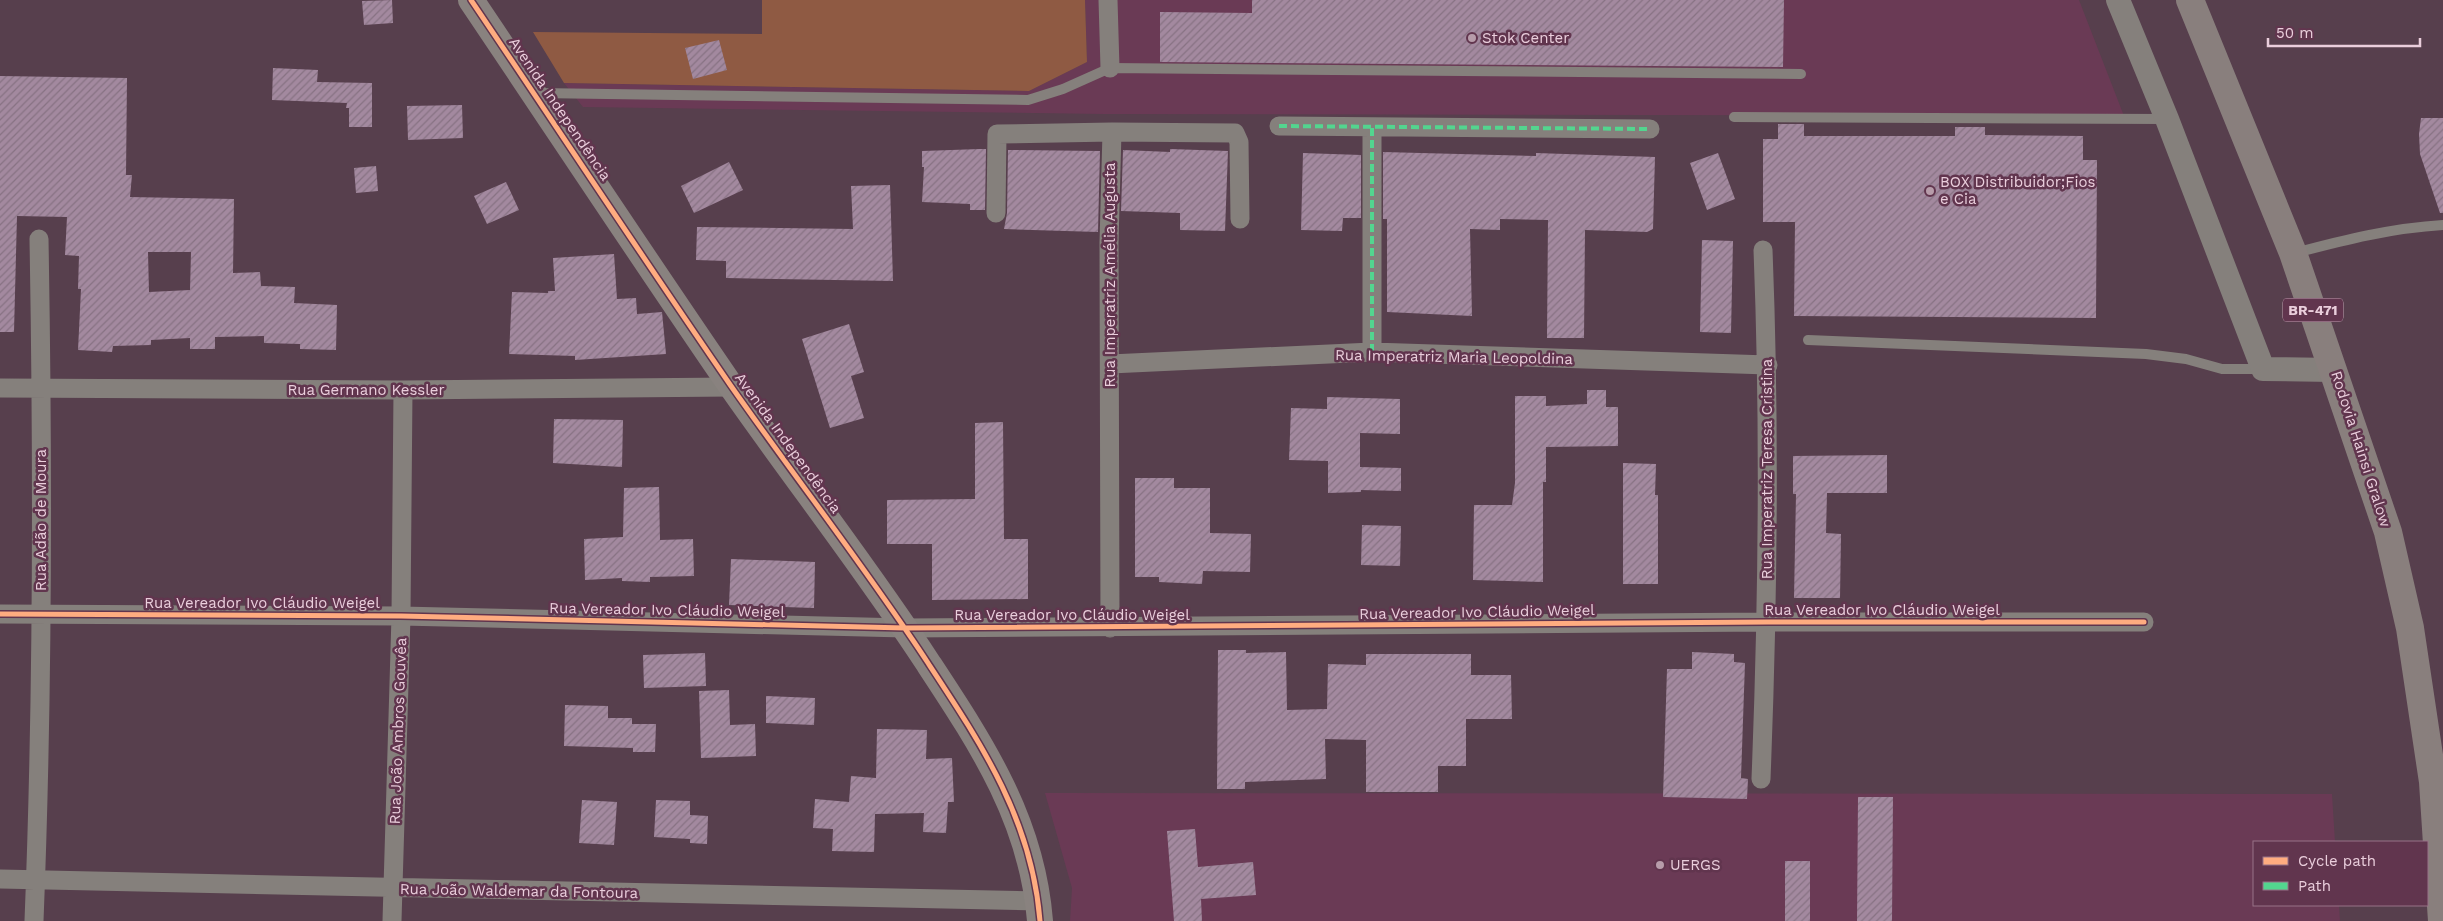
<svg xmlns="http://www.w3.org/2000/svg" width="2443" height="921" viewBox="0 0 2443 921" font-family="'Work Sans',sans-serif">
<defs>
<pattern id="building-hatch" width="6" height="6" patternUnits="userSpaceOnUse" patternTransform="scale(1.25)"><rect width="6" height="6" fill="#a3899f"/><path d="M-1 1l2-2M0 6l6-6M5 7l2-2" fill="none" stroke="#877283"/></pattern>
</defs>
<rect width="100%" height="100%" fill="#573f4d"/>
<!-- built -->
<path fill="#6a3a55" d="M1085 0H2079L2124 116 1103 114 583 107 564 83 1029 91 1087 62Z
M1045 793 2332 794 2335 842H2254V905H2339L2340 921H1070L1072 888Z"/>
<!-- green -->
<path fill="#8f5a43" d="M762 0H1085L1087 62 1029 91 564 83 533 32 762 34Z"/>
<!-- building -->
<path fill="url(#building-hatch)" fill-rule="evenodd" d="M392 0 393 23 364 25 362 1Z
M1252 0H1784L1783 67 1160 62V12L1252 13Z
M719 40 727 70 693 79 685 48Z
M273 68 318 70 317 82 372 83V127H349V108H346L347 103 272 100Z
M0 76 127 78 126 175H132L130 197 234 199 233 273 260 272 261 286 295 287 294 303 337 305 336 350 300 349V344L264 343V336L215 337V349H190V338L151 340V345L113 346 112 352 78 350 81 289H78L79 256 65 255 67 217 17 216 14 332H0ZM148 252H191L190 290 149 292Z
M462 105 463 138 408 140 407 106Z
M2421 118H2443V213H2440L2420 154 2419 134Z
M1778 124H1804V136H1955V127H1985V135L2083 136V160H2097L2096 318 1794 316 1795 222H1763V139H1778Z
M980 149H986L985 210H970V204L922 202 924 167H922V151Z
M1170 149 1228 151 1225 231 1180 230V213L1121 211 1123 150 1170 152Z
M1008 150 1100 151 1098 232 1004 229 1007 213Z
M1383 152 1536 156V153L1655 157 1653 229 1647 232 1585 230 1584 338H1547L1548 220 1500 219V230L1470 229 1472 316 1387 312V219H1383Z
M1303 153 1361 155V218H1343L1342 231 1301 230Z
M1718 153 1735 199 1707 210 1690 163Z
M729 162 743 190 694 213 681 186Z
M376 166 378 191 356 193 354 168Z
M506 182 519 210 487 224 474 196Z
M890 185 893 281 726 278V261L696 260 697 227 853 229 851 186Z
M1702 240 1733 241 1731 333 1700 332Z
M614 254 617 299 636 298 637 314 662 312 666 354 575 360V356L509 354 512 292 548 293V291H555L553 258Z
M849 324 864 372 851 376 864 418 830 428 802 339Z
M1587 390H1606V407H1618V446L1546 447V482H1543V582L1473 580 1474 505H1512L1515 483V396H1546V406L1587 404Z
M1327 397 1400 399V434L1360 433V467L1401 468V491L1361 490V492L1328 493V461L1289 460 1291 408 1327 409Z
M554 419 623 420 622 467 553 463Z
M1003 422 1004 539H1028V599L932 600V544H887V500L975 499V423Z
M1887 455V493H1827L1826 533 1841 534 1840 598H1794L1796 494H1793V456Z
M1623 463 1656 464 1655 495H1658V584H1623Z
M1135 478H1174V488H1210V533L1251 534 1250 572 1203 571 1202 584 1159 582V577H1135Z
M659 487 660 540 693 539 694 576 650 577V582L622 581V578L585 580 584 539 623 537 624 488Z
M1362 525 1401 526 1400 566 1361 565Z
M731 559 815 562 814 608 729 605Z
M1218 650H1246V653L1286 652 1287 710 1327 709 1328 664 1366 665V654H1471V675H1511L1512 719H1466V766H1438V792H1366V740L1325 739 1326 779 1245 782V789H1217Z
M1692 652 1734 654V662L1745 663 1741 778 1748 779 1747 799 1663 797 1667 669H1692Z
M705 653 706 686 644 688 643 655Z
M729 690 730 725 755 724 756 756 701 758 699 691Z
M766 696 815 698 814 725 766 723Z
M565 705 608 706V718H632V724H656L655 752H633V748L564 746Z
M877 729 927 730 926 759 952 758 954 802H948L946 833 923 832 924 813 875 814 874 852 832 851 833 829 813 828 815 799 849 802 851 776 876 778Z
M1858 797H1893L1892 921H1857Z
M582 800 617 802 614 845 579 843Z
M656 800 690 801V815L708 816 707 844 690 843V839L654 837Z
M1195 829 1198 867 1253 862 1256 895 1201 899 1202 921H1174L1167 831Z
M1785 861H1810V921H1785Z"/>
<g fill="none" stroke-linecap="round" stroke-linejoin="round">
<!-- service -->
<path stroke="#85807c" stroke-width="10" d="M537 93 1028 100 1063 89 1110 68 1801 74
M1734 117 2166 119
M2295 253C2344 240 2392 228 2443 225
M1808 340 2146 354 2186 359 2222 369H2262"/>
<!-- minor -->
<path stroke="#85807c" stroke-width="19" d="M1108 0 1110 68
M1279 126 1650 129
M1372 128V352
M996 213 997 134 1112 132
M1110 364 1372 352 1768 365
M0 388 403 390 732 387
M0 614 401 616 905 628 1768 622H2144
M1110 628 1109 243 1112 132 1235 133 1239 142 1240 219
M1761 779C1768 602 1770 426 1763 250
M0 879 1039 901
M34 921C43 694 43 466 39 239
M392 921 401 616 403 390"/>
<!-- tertiary -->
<path stroke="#85807c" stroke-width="24" d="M2118 0 2167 119 2263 369 2334 370"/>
<!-- secondary -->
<path stroke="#89827f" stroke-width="26" d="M471 0C558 129 643 258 731 386 796 479 866 568 928 663 982 745 1032 820 1040 921"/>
<!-- primary -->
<path stroke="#897f7d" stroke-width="28" d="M2190 0 2293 253 2388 532 2410 628 2433 782 2442 921"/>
<!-- quiet -->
<path stroke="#53d58f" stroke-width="4" stroke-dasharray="8 4" stroke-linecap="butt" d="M1279 126 1650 129
M1372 128V352"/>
<defs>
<path id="cycleway" d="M471 0C558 129 643 258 731 386 796 479 866 568 928 663 982 745 1032 820 1040 921
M0 614 401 616 905 628 1768 622H2144"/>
</defs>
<!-- cycleway casing -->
<use href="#cycleway" stroke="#61354e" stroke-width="8"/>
<!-- cycleway -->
<use href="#cycleway" stroke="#ffac80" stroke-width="5"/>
</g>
<!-- markers -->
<g fill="#b79caa" stroke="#61354e" stroke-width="2">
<circle cx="1472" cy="38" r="5"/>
<circle cx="1930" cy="191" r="5"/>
<circle cx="1660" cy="865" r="5"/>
</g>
<g text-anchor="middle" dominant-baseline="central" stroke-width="5" stroke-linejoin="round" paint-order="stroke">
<!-- shield labels -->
<rect fill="#61354e" stroke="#c1a0b1" stroke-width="1" x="2283" y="298.5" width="60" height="23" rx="4"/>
<g font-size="14" font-weight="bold" fill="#eacedc">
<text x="2313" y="310">BR-471</text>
</g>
<!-- poi labels -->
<g font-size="15" fill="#eacedc" stroke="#61354e" text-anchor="start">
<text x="1482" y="38">Stok Center</text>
<text x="1940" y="182">BOX Distribuidor;Fios<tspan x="1940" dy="17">e Cia</tspan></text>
<text x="1670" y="865">UERGS</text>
</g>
<!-- street labels -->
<g font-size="15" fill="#eacedc" stroke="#61354e">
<text transform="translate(560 109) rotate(56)">Avenida Independência</text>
<text transform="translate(1110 275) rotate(-90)">Rua Imperatriz Amélia Augusta</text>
<text transform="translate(1454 357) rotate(1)">Rua Imperatriz Maria Leopoldina</text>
<text x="366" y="390">Rua Germano Kessler</text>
<text transform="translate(788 443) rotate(54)">Avenida Independência</text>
<text transform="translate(2361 449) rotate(72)">Rodovia Hainsi Gralow</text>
<text transform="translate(1767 469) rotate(-90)">Rua Imperatriz Teresa Cristina</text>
<text transform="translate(41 520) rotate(-90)">Rua Adão de Moura</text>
<text x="262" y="603">Rua Vereador Ivo Cláudio Weigel</text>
<text transform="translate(667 610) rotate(1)">Rua Vereador Ivo Cláudio Weigel</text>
<text x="1882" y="610">Rua Vereador Ivo Cláudio Weigel</text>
<text transform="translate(1477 612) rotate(-1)">Rua Vereador Ivo Cláudio Weigel</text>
<text x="1072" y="615">Rua Vereador Ivo Cláudio Weigel</text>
<text transform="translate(398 731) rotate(-88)">Rua João Ambros Gouvêa</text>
<text transform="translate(519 891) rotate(1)">Rua João Waldemar da Fontoura</text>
</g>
</g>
<!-- legend -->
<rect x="2253" y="841" width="175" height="65" fill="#61354e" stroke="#987287"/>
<rect x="2263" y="857" width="25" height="8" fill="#ffac80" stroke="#987287"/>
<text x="2298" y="866" font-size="15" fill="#eacedc">Cycle path</text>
<rect x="2263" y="882" width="25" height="8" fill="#53d58f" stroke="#987287"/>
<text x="2298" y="891" font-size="15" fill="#eacedc">Path</text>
<!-- scale -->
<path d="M2268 38v8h152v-8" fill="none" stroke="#eacedc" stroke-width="2.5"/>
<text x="2276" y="38" font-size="15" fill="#eacedc" stroke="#61354e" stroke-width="4" paint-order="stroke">50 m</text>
</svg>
